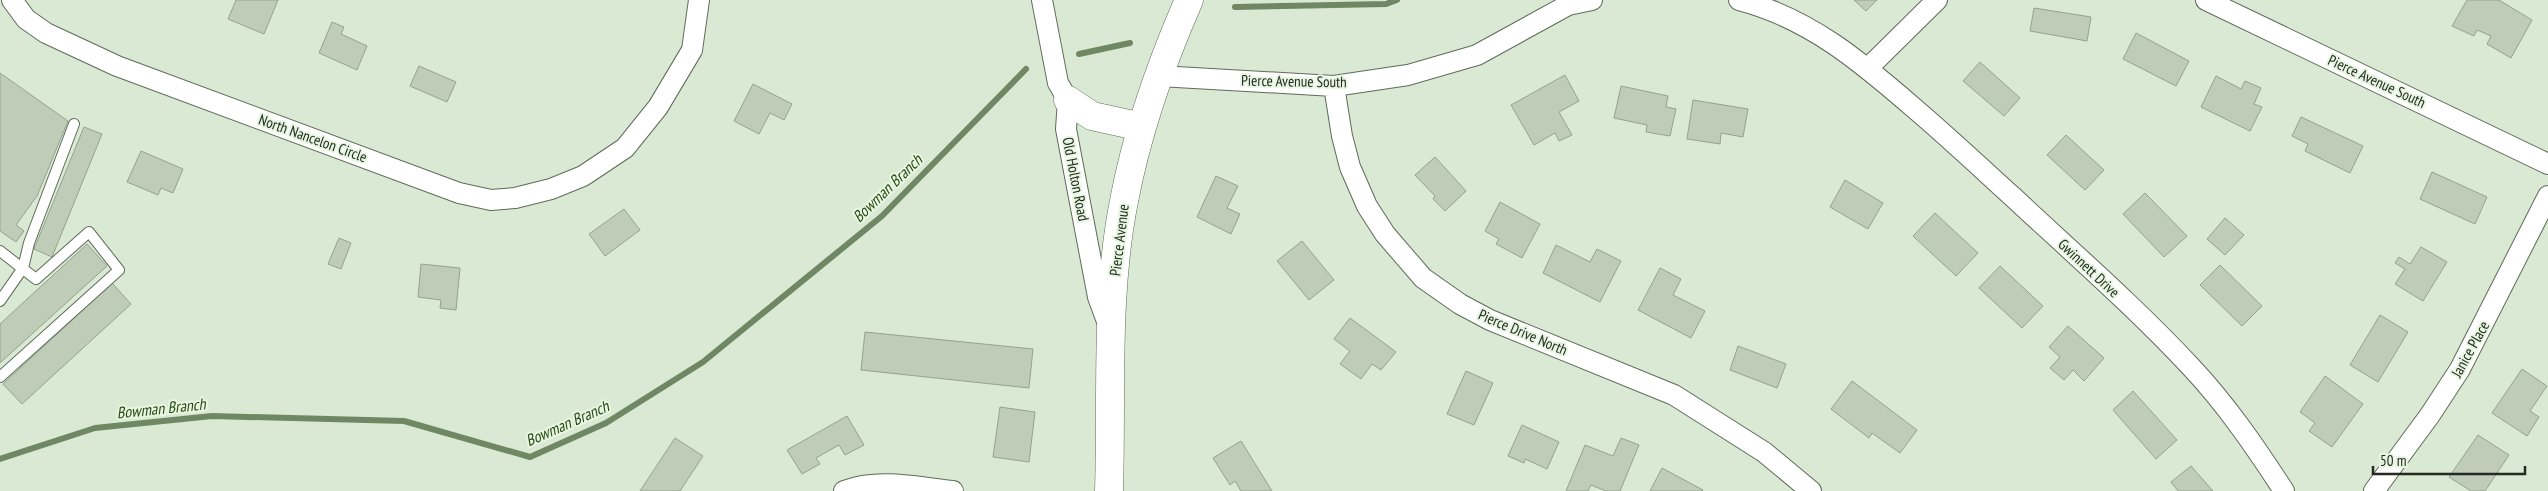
<svg xmlns="http://www.w3.org/2000/svg" width="2548" height="491" viewBox="0 0 2548 491" font-family="'PT Sans Narrow',sans-serif">
<rect width="100%" height="100%" fill="#dae9d3"/>
<g fill="none" stroke-linecap="round" stroke-linejoin="round">
<!-- stream -->
<path stroke="#6f8863" stroke-width="6" d="M1235 7 1386 4 1397 0
M1079 54 1130 43
M0 459 95 428 212 416 404 421 530 457 606 423 703 362 882 216 1026 69"/>
</g>
<!-- building -->
<path fill="#beccb8" stroke="#95a28e" d="M236 0H278L264 34 228 19Z
M1854 0H1877L1866 11Z
M2467 0H2499L2532 20 2511 58 2487 44 2491 36 2477 30 2474 36 2452 26Z
M2034 8 2091 17 2087 41 2030 31Z
M332 22 344 27 341 34 367 46 357 70 319 53Z
M2136 33 2189 61 2176 86 2123 59Z
M1980 62 2020 98 2004 116 1963 81Z
M419 66 456 82 447 102 410 86Z
M0 73 68 121 37 196 16 225 24 231 16 242 0 231Z
M1565 75 1579 101 1559 112 1572 135 1559 141 1555 133 1534 145 1511 105Z
M2216 76 2241 89 2245 81 2261 88 2254 104 2262 107 2250 131 2201 107Z
M753 84 792 104 784 120 770 113 759 134 734 121Z
M1621 86 1668 96 1666 107 1676 109 1670 136 1646 132 1647 125 1614 118Z
M1693 100 1748 109 1743 137 1721 133 1720 144 1687 139Z
M2301 117 2363 146 2350 173 2305 151 2308 144 2292 136Z
M84 127 102 134 52 257 34 249Z
M2066 135 2104 170 2085 190 2047 155Z
M141 151 183 169 173 193 161 188 158 195 127 182Z
M1435 157 1466 191 1445 211 1433 199 1435 196 1415 175Z
M2432 172 2487 197 2475 224 2420 199Z
M1216 176 1238 186 1227 208 1240 214 1231 234 1197 217Z
M1845 180 1883 203 1868 229 1830 207Z
M2145 193 2187 236 2164 257 2123 214Z
M1500 202 1540 224 1522 258 1496 244 1499 239 1485 231Z
M624 209 640 230 605 256 589 234Z
M1935 213 1978 253 1956 276 1913 236Z
M2225 218 2244 235 2225 255 2207 239Z
M339 238 351 243 341 269 328 264Z
M1302 241 1334 280 1309 300 1277 261Z
M87 244 107 266 0 363V324Z
M1556 245 1590 262 1597 249 1621 261 1600 302 1543 273Z
M2421 247 2447 262 2423 301 2395 284 2405 269 2395 263 2399 257 2410 264Z
M421 264 460 268 456 310 440 308 441 300 418 297Z
M2220 265 2262 306 2242 326 2200 285Z
M2000 266 2043 306 2022 328 1979 288Z
M1660 268 1681 279 1673 295 1705 311 1691 338 1638 310Z
M112 283 131 304 22 404 3 384Z
M2380 315 2408 332 2378 382 2350 365Z
M1350 318 1396 352 1381 370 1372 364 1361 379 1340 364 1350 351 1334 339Z
M2068 326 2104 358 2084 381 2073 370 2064 380 2050 368 2060 357 2049 347Z
M865 332 1033 349 1029 388 861 370Z
M1738 346 1786 364 1777 388 1730 370Z
M2522 369 2547 386 2530 411 2539 417 2527 436 2492 413Z
M1466 371 1493 383 1474 425 1447 414Z
M2325 376 2363 404 2332 447 2309 431 2315 423 2300 412Z
M1852 381 1917 430 1900 453 1872 433 1869 438 1831 409Z
M2133 391 2177 440 2156 459 2113 410Z
M1000 407 1035 412 1029 462 993 457Z
M847 416 864 445 845 455 839 445 816 458 820 464 802 474 787 450Z
M1522 425 1559 442 1547 469 1525 459 1524 463 1508 456Z
M2478 435 2509 455 2485 491H2471L2449 477Z
M675 438 703 456 680 491H640Z
M1621 438 1639 445 1620 491H1606L1591 485 1588 491H1566L1585 445 1613 456Z
M1241 441 1272 491H1241L1235 481 1230 485 1213 458Z
M2191 466 2213 491H2178L2171 482Z
M1662 468 1703 490 1702 491H1650Z"/>
<g fill="none" stroke-linecap="round" stroke-linejoin="round">
<defs>
<path id="service" d="M0 251 36 279 89 232 119 270 0 377
M0 301 23 268 29 243 74 124"/>
<path id="minor" d="M12 0 26 19 46 33 117 66 459 193 491 200 515 198 551 189 583 176 625 148 658 107 692 50 699 0
M1042 0 1058 83 1068 100 1066 129 1098 297 1108 324
M1739 0C1809 18 1861 62 1914 108 1948 137 1980 167 2013 197 2073 253 2135 307 2191 367 2226 404 2256 448 2284 491
M2206 0 2548 164
M1868 68 1937 0
M1159 76 1334 86 1408 75 1477 55 1568 5 1592 0
M1334 86 1342 136 1350 167 1367 206 1385 234 1423 278 1460 304 1490 320 1674 395 1764 452 1811 491
M844 491C878 478 917 487 953 491
M2374 491 2430 415 2460 369 2548 196"/>
<path id="primary" d="M1068 100 1092 116 1142 127
M1109 491C1112 395 1105 296 1124 201 1137 132 1161 64 1189 0"/>
</defs>
<!-- service casing -->
<use href="#service" stroke="#5f6b59" stroke-width="12"/>
<!-- minor casing -->
<use href="#minor" stroke="#5f6b59" stroke-width="22"/>
<!-- primary casing -->
<use href="#primary" stroke="#5f6b59" stroke-width="29"/>
<!-- service -->
<use href="#service" stroke="#fff" stroke-width="10"/>
<!-- minor -->
<use href="#minor" stroke="#fff" stroke-width="20"/>
<!-- primary -->
<use href="#primary" stroke="#fff" stroke-width="28"/>
</g>
<g text-anchor="middle" dominant-baseline="central" stroke-width="4" stroke-linejoin="round" paint-order="stroke">
<!-- street labels -->
<g font-size="15" fill="#252a23" stroke="#e7f6e1">
<text transform="translate(1294 81) rotate(1)">Pierce Avenue South</text>
<text transform="translate(2377 81) rotate(25)">Pierce Avenue South</text>
<text transform="translate(313 138) rotate(20)">North Nancelon Circle</text>
<text transform="translate(1076 179) rotate(79)">Old Holton Road</text>
<text transform="translate(1119 240) rotate(-83)">Pierce Avenue</text>
<text transform="translate(2089 268) rotate(43)">Gwinnett Drive</text>
<text transform="translate(1523 332) rotate(23)">Pierce Drive North</text>
<text transform="translate(2470 349) rotate(-61)">Janice Place</text>
</g>
<!-- water labels -->
<g font-size="16" font-style="italic" fill="#284913" stroke="#e7f6e1">
<text transform="translate(887 188) rotate(-44)">Bowman Branch</text>
<text transform="translate(161 408) rotate(-6)">Bowman Branch</text>
<text transform="translate(567 423) rotate(-24)">Bowman Branch</text>
</g>
</g>
<!-- scale -->
<path d="M2373 466v8h152v-8" fill="none" stroke="#252a23" stroke-width="2.5"/>
<text x="2380" y="466" font-size="15" fill="#252a23" stroke="#e7f6e1" stroke-width="4" paint-order="stroke">50 m</text>
</svg>
